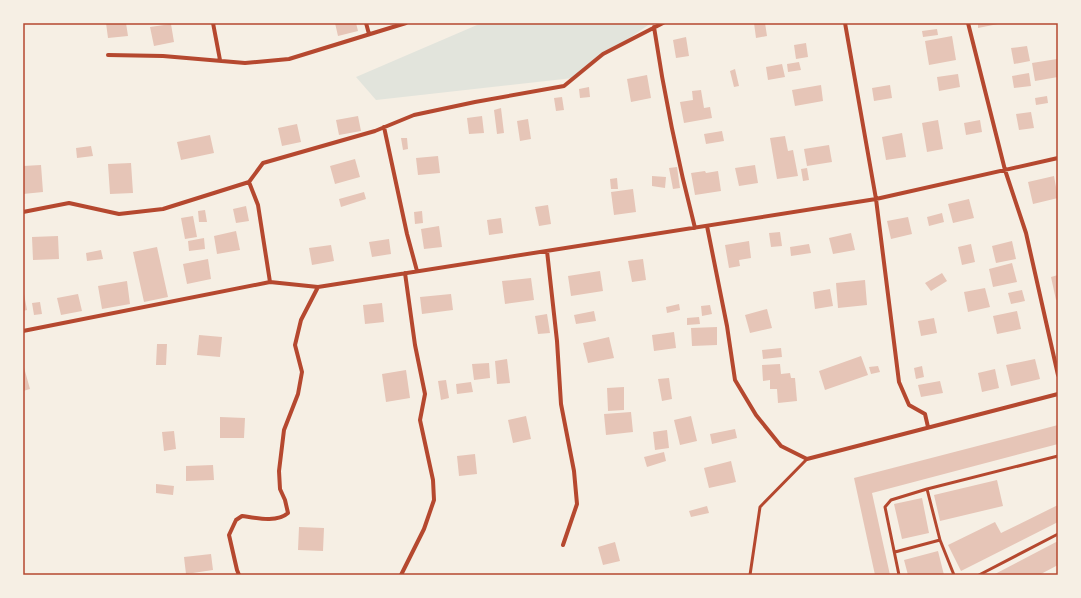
<svg xmlns="http://www.w3.org/2000/svg" width="1081" height="598" viewBox="0 0 1081 598" font-family="Ubuntu,sans-serif">
<rect width="100%" height="100%" fill="#f6efe4"/>
<!-- green -->
<path fill="#e2e4dc" d="M486 23H651L573 78 376 100 356 77 477 25Z"/>
<!-- building -->
<path fill="#e6c5b7" d="M106 23H126L128 36 108 38Z
M335 23H356L358 31 338 36Z
M754 23H765L767 36 756 38Z
M978 23H998V24L978 28Z
M171 24 174 42 154 46 150 27Z
M937 29 938 35 923 37 922 31Z
M952 36 956 60 929 65 925 41Z
M686 37 689 56 676 58 673 40Z
M806 43 808 57 796 59 794 45Z
M1027 46 1030 61 1014 64 1011 48Z
M1057 59 1058 77 1035 81 1032 63Z
M799 62 801 70 788 72 787 64Z
M782 64 785 77 768 80 766 67Z
M735 69 739 86 734 87 730 71Z
M1029 73 1031 86 1014 88 1012 76Z
M958 74 960 87 939 91 937 77Z
M647 75 651 98 631 102 627 79Z
M821 85 823 101 795 106 792 90Z
M890 85 892 98 874 101 872 88Z
M589 87 590 97 580 98 579 89Z
M701 90 704 108 710 107 712 118 684 123 680 102 693 100 692 91Z
M1047 96 1048 103 1036 105 1035 98Z
M562 97 564 110 556 111 554 98Z
M501 108 504 133 497 134 494 110Z
M1031 112 1034 128 1019 130 1016 114Z
M358 116 361 131 339 135 336 120Z
M482 116 484 133 469 134 467 118Z
M528 119 531 139 520 141 517 121Z
M938 120 943 149 927 152 922 123Z
M980 120 982 132 966 135 964 123Z
M297 124 301 142 282 146 278 128Z
M722 131 724 141 706 144 704 134Z
M902 133 906 157 886 160 882 137Z
M210 135 214 153 181 160 177 142Z
M785 136 788 151 793 150 798 176 777 179 770 138Z
M401 138H407L408 149 403 150Z
M829 145 832 162 807 166 804 149Z
M91 146 93 156 77 158 76 148Z
M438 156 440 173 418 175 416 158Z
M355 159 360 177 335 184 330 166Z
M131 163 133 193 110 194 108 164Z
M41 165 43 192 23 194V166Z
M755 165 758 183 739 186 735 168Z
M677 167 680 188 673 189 669 168Z
M807 168 809 180 803 181 801 169Z
M705 171 706 173 718 171 721 191 695 195 691 173Z
M652 176 666 177 665 188 652 186Z
M1054 176 1058 198 1033 204 1028 182Z
M617 178 618 189H611L610 179Z
M633 189 636 212 614 215 611 192Z
M364 192 366 199 341 207 339 199Z
M969 199 974 218 953 223 948 204Z
M548 205 551 224 539 226 535 207Z
M246 206 249 221 236 223 233 209Z
M205 210 207 222H199L198 211Z
M422 211 423 223 415 224 414 212Z
M942 213 944 222 929 226 927 217Z
M193 216 197 237 185 239 181 218Z
M908 217 912 234 891 239 887 221Z
M501 218 503 233 489 235 487 220Z
M439 226 442 247 424 249 421 229Z
M236 231 240 250 217 254 214 236Z
M780 232 782 246 771 247 769 233Z
M851 233 855 250 833 254 829 238Z
M58 236 59 259 33 260 32 237Z
M204 238 205 249 189 251 188 241Z
M389 239 391 254 372 257 369 242Z
M749 241 751 258 739 260 740 266 729 268 725 245Z
M1012 241 1016 259 996 263 992 246Z
M809 244 811 253 791 256 790 247Z
M971 244 975 262 962 265 958 247Z
M331 245 334 261 312 265 309 248Z
M157 247 168 297 144 302 133 252Z
M101 250 103 259 87 261 86 253Z
M208 259 211 279 187 284 183 264Z
M643 259 646 280 632 282 628 261Z
M1012 263 1017 282 993 287 989 269Z
M600 271 603 291 571 296 568 276Z
M942 273 947 281 931 291 925 283Z
M1058 275V299L1056 300 1051 277Z
M531 278 534 300 505 304 502 281Z
M865 280 867 305 838 308 836 283Z
M127 281 130 304 102 309 98 286Z
M985 288 990 307 968 312 964 292Z
M830 289 833 306 815 309 813 292Z
M1022 290 1025 301 1011 304 1008 293Z
M23 294H24L27 310 23 311Z
M78 294 82 311 61 315 57 298Z
M451 294 453 310 422 314 420 297Z
M40 302 42 314 34 315 32 303Z
M382 303 384 322 365 324 363 305Z
M679 304 680 310 667 313 666 307Z
M710 305 712 314 702 316 701 306Z
M767 309 772 328 750 333 745 315Z
M594 311 596 321 576 324 574 315Z
M1017 311 1021 329 997 334 993 316Z
M547 314 550 333 538 334 535 316Z
M699 317 700 324 687 325V318Z
M934 318 937 333 921 336 918 321Z
M717 327V345L692 346 691 328Z
M674 332 676 348 654 351 652 335Z
M199 335 222 337 220 357 197 355Z
M609 337 614 358 588 363 583 343Z
M157 344H167L166 365H156Z
M781 348 782 357 763 359 762 350Z
M861 356 868 375 825 390 819 371Z
M507 359 510 383 497 384 495 361Z
M1035 359 1040 379 1011 386 1006 365Z
M489 363 490 378 474 380 472 364Z
M23 364 30 389 23 391Z
M780 364 781 374 790 373 791 378H795L797 401 778 403 777 389H770V380L763 381 762 365Z
M878 366 880 372 871 374 869 367Z
M922 366 924 377 916 379 914 368Z
M995 369 999 388 982 392 978 373Z
M406 370 410 398 386 402 382 374Z
M669 378 672 399 662 401 658 379Z
M446 380 449 398 441 400 438 381Z
M940 381 943 393 921 397 918 385Z
M471 382 473 392 457 394 456 384Z
M624 387V410L608 411 607 388Z
M631 412 633 432 606 435 604 414Z
M526 416 531 439 513 443 508 420Z
M691 416 697 441 680 445 674 420Z
M220 417 245 418 244 438H220Z
M1058 425V444L872 493 890 575H875L854 478Z
M735 429 737 438 712 444 710 434Z
M667 430 669 448 655 450 653 432Z
M174 431 176 449 164 451 162 432Z
M664 452 666 461 647 467 644 457Z
M475 454 477 474 459 476 457 456Z
M731 461 736 482 709 488 704 468Z
M213 465 214 480 186 481V466Z
M997 480 1003 506 940 521 934 495Z
M156 484 174 486 173 495 156 493Z
M922 498 929 533 902 539 894 504Z
M1058 505V522L961 571 948 545 995 522 1001 533Z
M707 506 709 513 691 517 689 511Z
M299 527 324 528 323 551 298 550Z
M1058 541V565L1039 575H993Z
M615 542 620 561 603 565 598 547Z
M938 551 944 575H908L904 560Z
M211 554 213 570 186 574 184 557Z"/>
<g fill="none" stroke-linecap="round" stroke-linejoin="round">
<!-- service -->
<path stroke="#b5482f" stroke-width="3" d="M927 489 940 540 954 575
M895 552 940 540
M750 575 760 507 807 459
M899 575 885 507 891 500 927 489 1058 456
M979 575 1058 534"/>
<!-- minor -->
<path stroke="#b5482f" stroke-width="4" d="M213 23 220 60
M366 23 369 34
M845 23 876 199 899 382 909 405 925 414 928 427
M968 23 1005 170 1026 233 1058 375
M654 27C664 94 678 162 695 228
M108 55 163 56 245 63 289 59 406 23
M384 127 407 234 417 271
M249 182 258 205 270 282
M23 212 69 203 119 214 163 209 249 182 263 163 375 131 414 115 475 102 564 86 603 54 663 23
M707 226 727 326 735 380 756 415 781 446 807 459 1058 394
M547 251 557 341 561 404 574 471 577 504 563 545
M23 331 270 282 318 287 876 199 1058 158
M239 575 237 570 229 535 236 520 242 516C256 518 277 523 288 513L285 500 280 489 279 471 284 430 298 394 302 372 295 345 301 320 318 287
M401 575 424 529 434 500 433 480 420 420 425 394 415 345 405 273"/>
</g>
<!-- border -->
<rect width="1081" height="598" fill="none" stroke="#f6efe4" stroke-width="48"/>
<rect x="24" y="24" width="1033" height="550" fill="none" stroke="#b5482f" stroke-width="1.5"/>
</svg>
